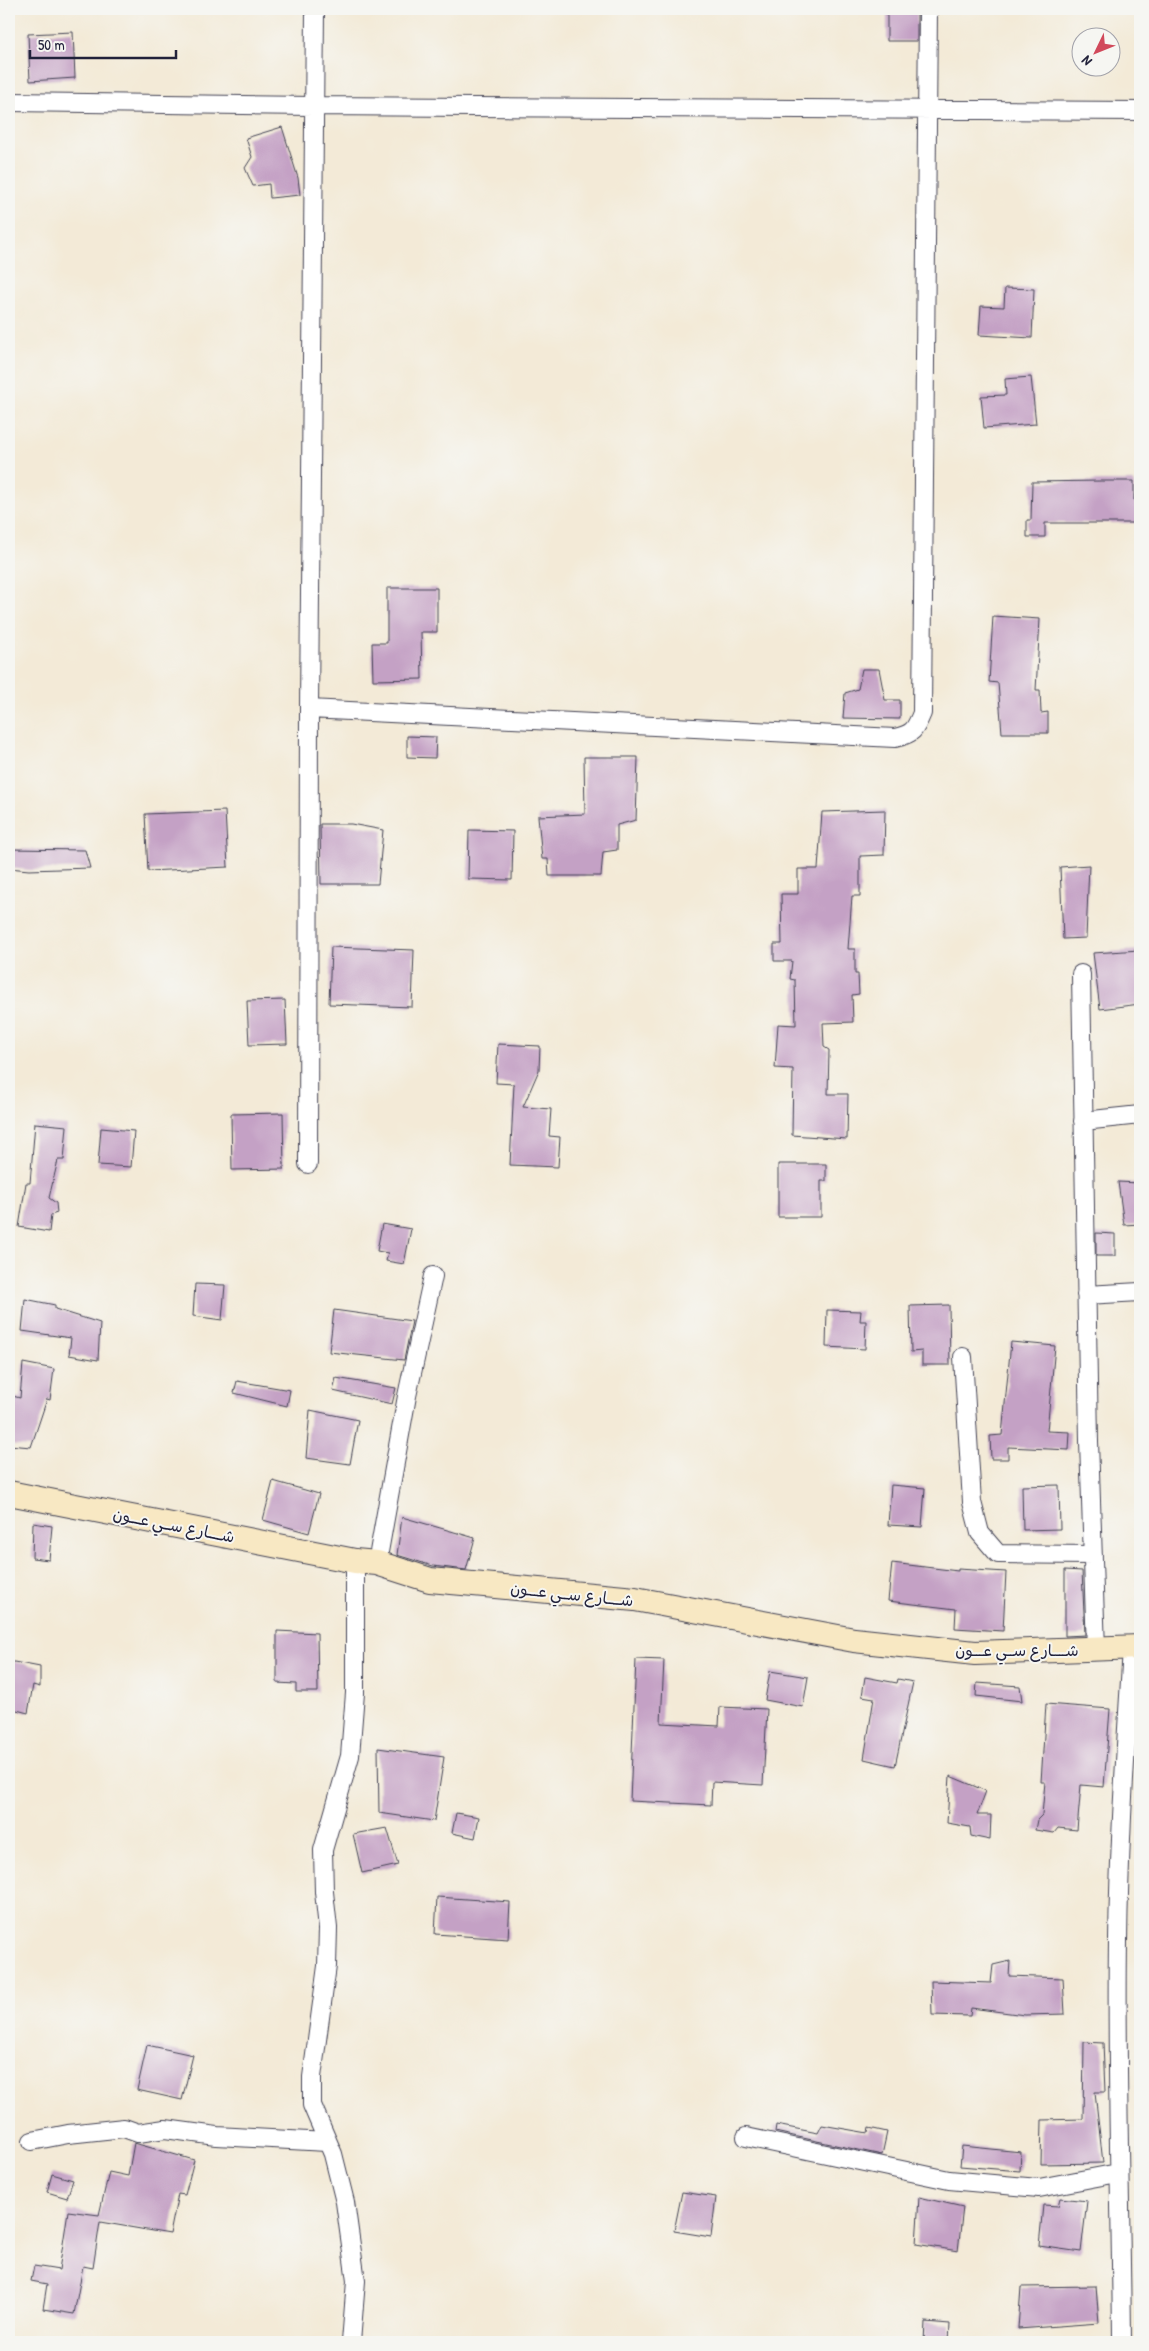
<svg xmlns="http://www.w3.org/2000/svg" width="1149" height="2351" viewBox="0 0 1149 2351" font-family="'Patrick Hand','Playpen Sans Arabic',sans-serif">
<rect width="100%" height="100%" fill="#f6f6f2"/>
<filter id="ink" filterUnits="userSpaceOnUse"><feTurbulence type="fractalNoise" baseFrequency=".02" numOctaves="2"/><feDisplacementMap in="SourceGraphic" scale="10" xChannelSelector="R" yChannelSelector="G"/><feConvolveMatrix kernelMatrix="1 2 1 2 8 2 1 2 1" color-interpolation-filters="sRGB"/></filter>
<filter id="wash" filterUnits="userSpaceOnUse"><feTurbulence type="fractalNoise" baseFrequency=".0096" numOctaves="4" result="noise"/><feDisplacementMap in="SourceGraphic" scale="20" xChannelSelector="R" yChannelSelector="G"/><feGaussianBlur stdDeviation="1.12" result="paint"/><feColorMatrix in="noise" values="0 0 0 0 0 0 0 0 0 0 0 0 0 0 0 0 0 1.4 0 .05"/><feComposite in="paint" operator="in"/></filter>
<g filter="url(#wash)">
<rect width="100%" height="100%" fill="#f3ead7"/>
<g id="blocks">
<!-- building -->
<path fill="#c4a1c5" d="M887 9H917V41H887Z
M73 32 75 78 30 81 28 34Z
M282 127 298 178 300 195 270 198 269 184 253 186 245 168 252 157 246 138Z
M1005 288 1034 289 1032 338 979 335 981 306 1004 307Z
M1031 377 1036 424 984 428 981 396 1006 395 1005 379Z
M1100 481H1134V500H1140V523H1045V537H1027V520H1031L1032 482Z
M387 588H437V632H421L422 679 373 680 372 643H387Z
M993 616 1040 619 1036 690H1040L1041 713 1048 712V733H1002L998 683 989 682Z
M862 669H879L885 700H900V719L843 718 845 693 858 689Z
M407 736 436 737 435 758 407 757Z
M584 757H638L636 820 617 825V850L603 852 601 876H549L548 859H542L538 816 585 814Z
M885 810 884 855 860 856V896H852L848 949H855V974H858L859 994 852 995 853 1022 823 1023 824 1047 829 1050 828 1094H848L847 1139 792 1135 793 1069 775 1068 778 1024 796 1025 795 980 790 979 792 961H774V944H782L781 894H798V869H818L822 812Z
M225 811 228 867 148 871 145 814Z
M320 824H351L383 830 378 884H321Z
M469 830 513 831 512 880 468 879Z
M9 849 85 850 90 868 29 870 9 868Z
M1089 865 1086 938 1063 939 1060 867Z
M331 947 414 950 412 1007 329 1004Z
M1140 950V1004L1100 1009 1093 953Z
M285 1000 287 1044 249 1045 247 1001Z
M498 1044 540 1046 539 1070 523 1107 551 1109 549 1136 560 1137 558 1167 510 1165 514 1084 496 1083Z
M283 1113 284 1169 232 1170 231 1114Z
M35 1123 67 1126 64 1160H58L49 1198 56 1203 57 1213 51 1215 49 1232 19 1227 26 1183H30Z
M101 1128 134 1131 131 1167 98 1165Z
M778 1164H826V1181H821V1217H778Z
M1118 1182 1140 1183V1224L1124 1225Z
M382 1224 411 1229 404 1264 386 1261 388 1253 377 1251Z
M1096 1233 1115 1234V1256H1096Z
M195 1284 225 1285 222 1320 193 1316Z
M25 1299 55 1305V1309L100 1323 98 1360 69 1355 71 1338 22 1331Z
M949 1305 950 1365H922V1351L911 1352 910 1306Z
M334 1310 412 1321 404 1360 329 1352Z
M827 1310 861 1311 860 1321H866L865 1349 826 1347Z
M1011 1342 1055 1346 1047 1431 1070 1432 1069 1450 1008 1447V1459H991L990 1436 1002 1435Z
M23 1363 54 1369 50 1400 47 1399 31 1447 9 1445V1395L20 1398Z
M336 1378 396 1388 392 1404 333 1391Z
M237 1381 290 1390 287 1406 234 1393Z
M310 1410 358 1420 350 1464 306 1458Z
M273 1481 319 1494 309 1533 263 1520Z
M891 1485 925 1488 922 1527 888 1525Z
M1059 1485 1060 1529 1023 1530 1022 1486Z
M402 1517 475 1538 466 1570 433 1566 397 1555Z
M33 1523 52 1526 49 1560 32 1558Z
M892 1563 958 1571V1569L1006 1572 1003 1631 955 1628 956 1609 888 1601Z
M1065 1570 1082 1571 1085 1635 1065 1636Z
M277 1631 317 1633 318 1692H296V1684L277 1683Z
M636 1659 664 1660 661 1723 719 1726 720 1707 767 1709 763 1785 712 1782 711 1805 630 1801Z
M9 1661 40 1667V1687L33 1685 28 1713 9 1708Z
M770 1671 808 1677 803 1707 765 1700Z
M865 1677 897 1683 898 1679 913 1682 895 1766 864 1759 874 1698 862 1696Z
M977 1683 1020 1686 1022 1701 976 1696Z
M1046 1704 1110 1709 1104 1787 1081 1785 1077 1830 1058 1828 1054 1833 1035 1830 1037 1820 1042 1815 1045 1782H1041Z
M378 1748 444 1757 434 1821 379 1813Z
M950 1776 986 1791 977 1815H991L990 1840 971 1836 970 1827 947 1823Z
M456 1813 479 1817 475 1838 452 1833Z
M387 1828 398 1865 362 1873 353 1834Z
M437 1897 510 1902 508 1939 435 1934Z
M1010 1961 1009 1976 1063 1978 1065 2014 1025 2015 971 2008 970 2016 932 2015 931 1981 991 1983 993 1965Z
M1084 2042 1103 2043 1105 2092H1095L1103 2163 1041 2164 1042 2120 1083 2119Z
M147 2045 193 2055 182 2100 137 2090Z
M776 2125 818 2133 822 2125 868 2133 869 2128 887 2132 882 2155 775 2132Z
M134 2143 194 2160 185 2195 178 2194 170 2234 100 2222 93 2268 83 2266 74 2314 43 2309 47 2284 31 2281 34 2266 59 2270 68 2211 99 2215 109 2172 128 2176Z
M962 2146 1021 2152 1020 2171 960 2166Z
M52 2174 73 2180 67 2198 47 2192Z
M682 2192 716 2197 711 2237 674 2231Z
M919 2197 963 2207 958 2251 916 2244Z
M1060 2198 1087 2201 1081 2252 1039 2246 1043 2205 1058 2206Z
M1096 2286 1099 2323 1018 2329 1021 2287Z
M925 2322 950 2324 949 2342H924Z"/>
</g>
</g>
<g filter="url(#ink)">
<use href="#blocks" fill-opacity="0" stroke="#414052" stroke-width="1"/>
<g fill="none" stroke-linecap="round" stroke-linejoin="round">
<defs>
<path id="street" d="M9 102 313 106 1140 111
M309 709 895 738C913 734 915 730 922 713L928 9
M1081 974 1089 1441 1096 1650
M1083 1121 1140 1115
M308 1164 309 709 315 9
M1086 1295 1140 1292
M963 1357 972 1502 980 1533 998 1554 1093 1555
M377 1563 407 1396 433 1276
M746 2137 949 2180 1039 2188 1118 2173
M32 2141 68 2134 124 2128 138 2133 165 2129 217 2136 327 2142
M351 2342 356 2281 345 2202 333 2154 312 2105V2077L327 1966 328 1928 324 1892 323 1850 350 1756 355 1693V1561
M1122 2342C1121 2209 1116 2075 1118 1942 1119 1844 1126 1746 1132 1648"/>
<path id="secondary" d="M9 1493 355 1561 377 1563 430 1580 635 1599 854 1640 975 1653 1140 1647"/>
</defs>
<!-- street casing -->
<use href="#street" stroke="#414052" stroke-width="20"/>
<!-- secondary casing -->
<use href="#secondary" stroke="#414052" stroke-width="26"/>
<!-- street -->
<use href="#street" stroke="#fff" stroke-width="18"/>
<!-- secondary -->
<use href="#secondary" stroke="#f8e8c3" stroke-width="24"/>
</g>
</g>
<g text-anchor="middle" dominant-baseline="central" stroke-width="4" stroke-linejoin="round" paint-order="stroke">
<!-- street labels -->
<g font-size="16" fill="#22223b" stroke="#f6f6f2">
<text transform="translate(174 1525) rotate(11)">شــــارع ســي عـــون</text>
<text transform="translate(572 1594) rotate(6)">شــــارع ســي عـــون</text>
<text x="1017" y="1650">شــــارع ســي عـــون</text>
</g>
</g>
<!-- margin -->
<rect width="1149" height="2351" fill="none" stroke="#f6f6f2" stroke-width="30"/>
<!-- north arrow -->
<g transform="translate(1096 52) rotate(227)"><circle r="24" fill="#f6f6f2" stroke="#a1a1a9"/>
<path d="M0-4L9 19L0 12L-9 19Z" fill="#d1495b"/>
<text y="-8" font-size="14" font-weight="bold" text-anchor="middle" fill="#22223b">N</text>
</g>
<!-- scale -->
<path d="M30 50v8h146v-8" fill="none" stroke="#22223b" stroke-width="2.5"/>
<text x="38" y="50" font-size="15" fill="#22223b" stroke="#f6f6f2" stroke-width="4" paint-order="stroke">50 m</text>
</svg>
